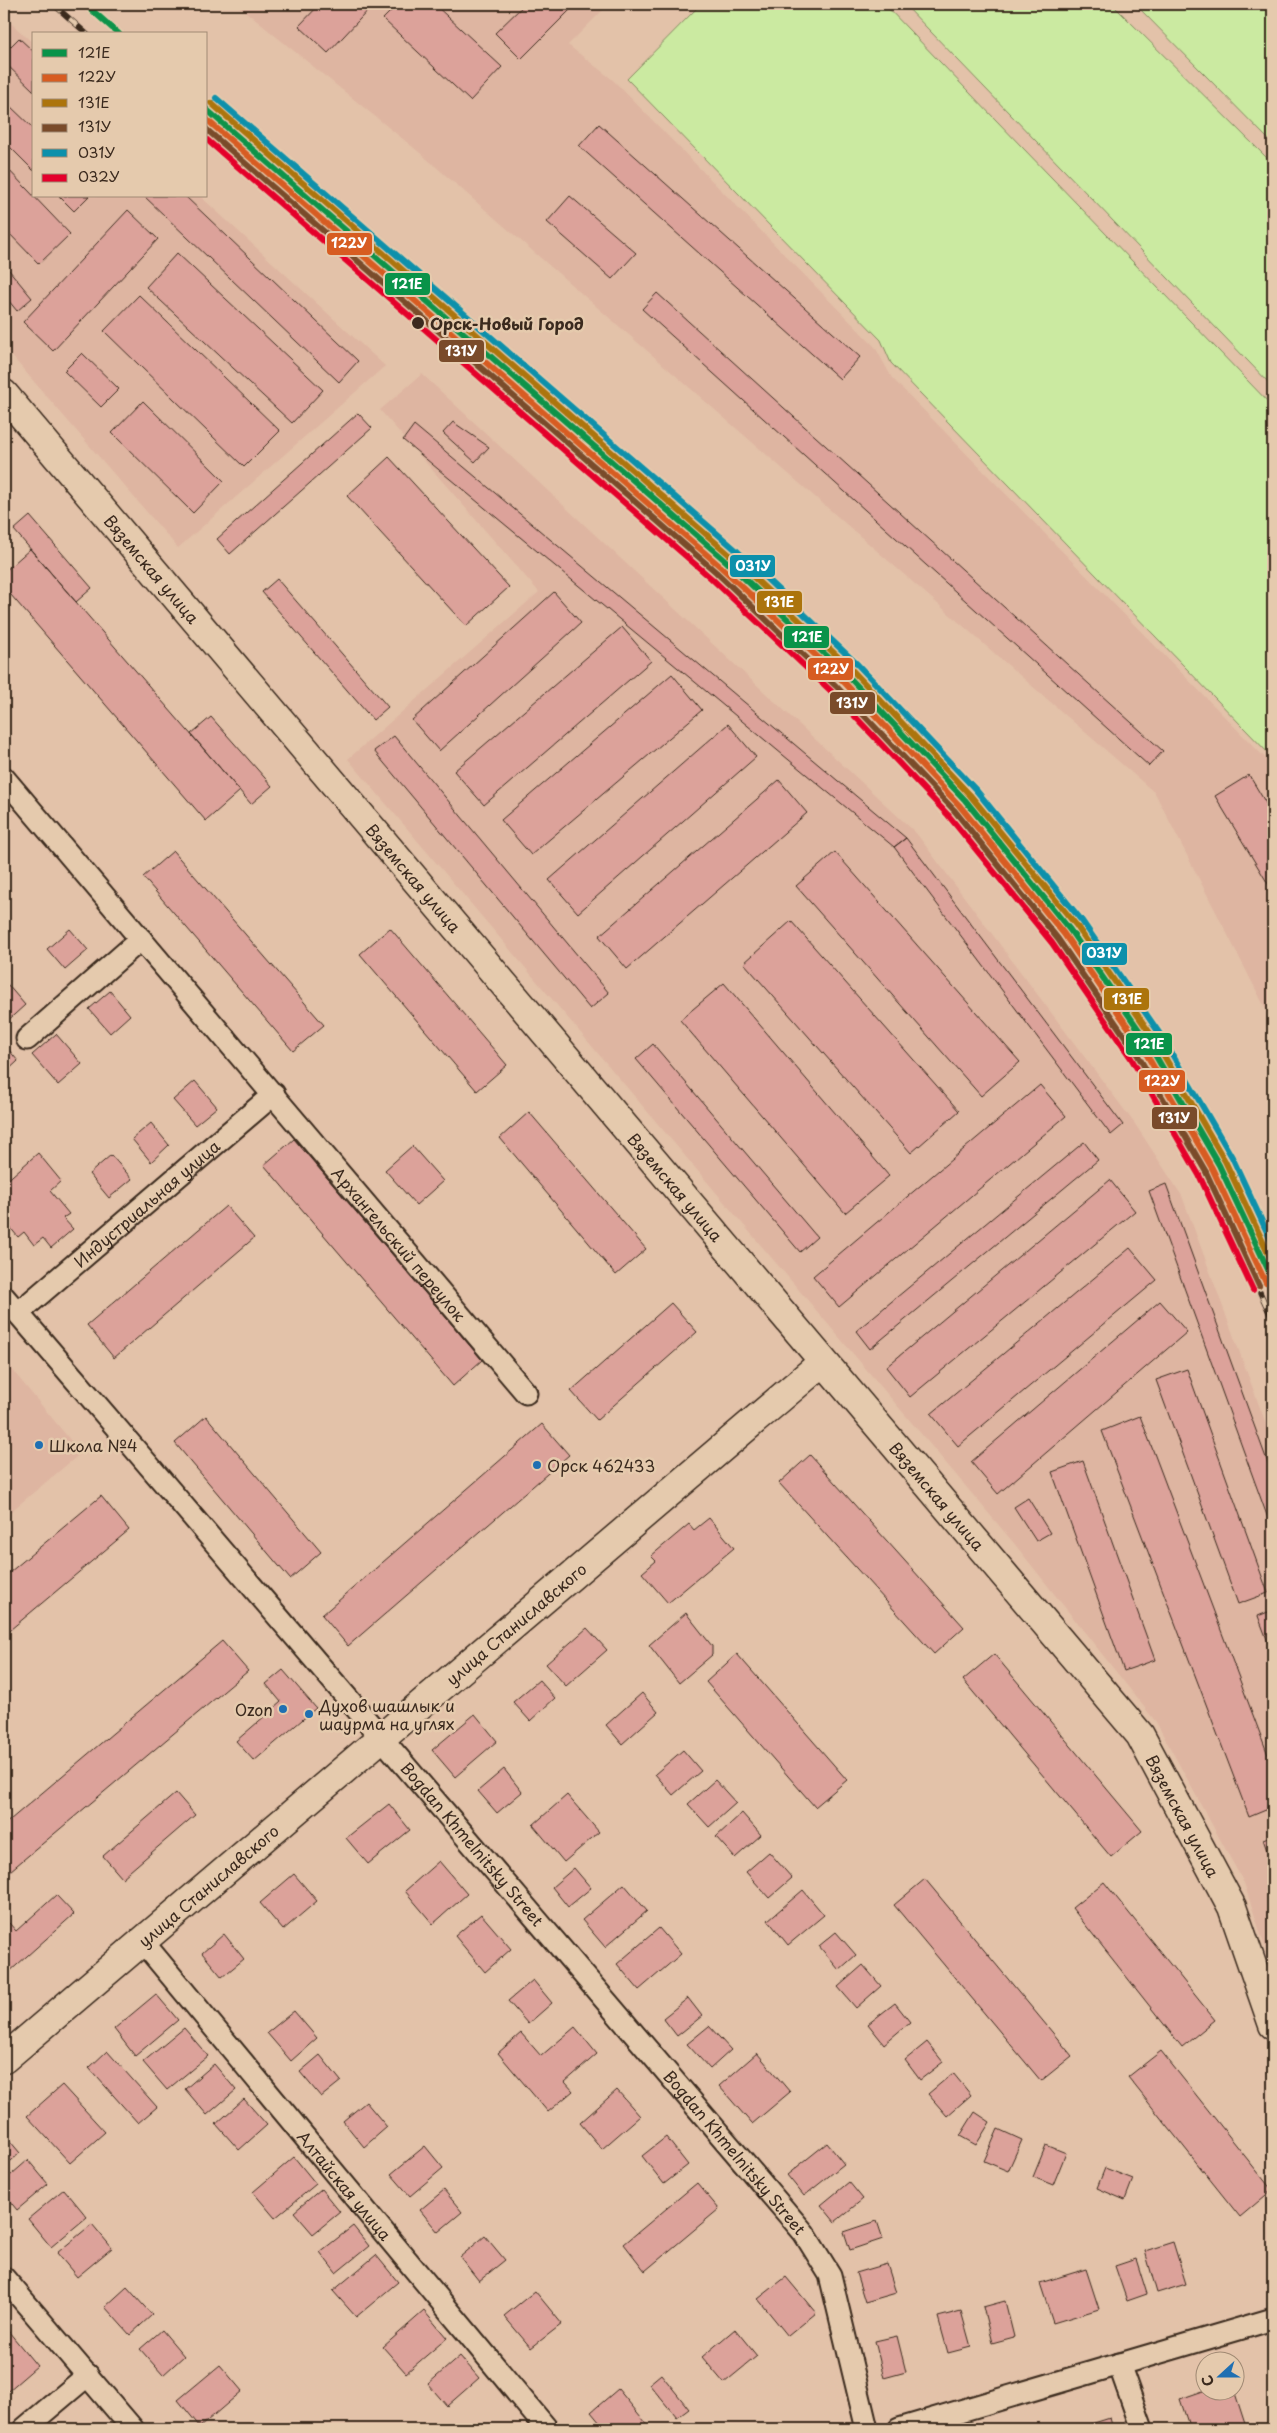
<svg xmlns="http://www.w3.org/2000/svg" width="1277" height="2433" viewBox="0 0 1277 2433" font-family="'Playpen Sans',sans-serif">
<rect width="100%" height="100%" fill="#e3c2a9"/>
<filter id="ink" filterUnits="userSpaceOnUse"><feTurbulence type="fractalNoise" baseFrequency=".02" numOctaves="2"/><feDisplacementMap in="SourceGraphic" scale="10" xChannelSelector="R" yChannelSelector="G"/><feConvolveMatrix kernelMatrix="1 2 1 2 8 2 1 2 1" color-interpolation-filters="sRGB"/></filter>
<g filter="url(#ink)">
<!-- built -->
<path fill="#deb5a1" d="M236 4H609L568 45 613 80 875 347 892 378 1273 766V1023L1155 793 419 152Z
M4 17 34 44V196H200L385 366 178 548 4 347Z
M422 374 916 833 1135 1124 1182 1196 1273 1443V1971L1244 1883 1156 1722 1013 1542 348 759 539 592 380 410Z
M4 1360 81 1453 4 1517Z"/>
<!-- green -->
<path fill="#cbeaa1" stroke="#838a60" d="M701 4H884L1273 407V758L891 363 881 340 627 79Z
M904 4H1112L1273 164V387Z
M1135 4H1273V144Z"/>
<!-- building -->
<path fill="#dca29a" stroke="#3b2a1e" d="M320 4H374L328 53 299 26Z
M398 4H434L502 67 470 101 383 19Z
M525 4H576L521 59 495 33Z
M19 38 34 52V91L4 62V53Z
M9 105 34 129V171L4 141V110Z
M599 124 860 357 840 379 579 146Z
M4 165 70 234 39 264 4 228Z
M59 196H89L74 211Z
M144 196H185L358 361 339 382Z
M570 196 636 253 612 279 547 222Z
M128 210 158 239 53 351 23 322Z
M177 253 323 390 292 423 146 287Z
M4 264 32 298 17 311 4 295Z
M657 293 1163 751 1149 766 642 309Z
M139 295 280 431 244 467 104 331Z
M82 353 119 389 101 407 64 371Z
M143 401 224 481 193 513 112 433Z
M358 413 372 428 230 554 217 539Z
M453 422 489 447 475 462 443 433Z
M414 425 906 838 894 847 403 440Z
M389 457 509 587 466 626 347 496Z
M30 516 92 588 76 602 14 530Z
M30 549 240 791 206 821 4 587V572Z
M277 579 388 707 373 720 262 592Z
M554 592 581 623 439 751 412 720Z
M622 627 651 661 484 805 454 771Z
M672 674 702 710 531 855 501 820Z
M211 717 272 786 251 804 191 734Z
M728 724 756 757 578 913 549 880Z
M394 736 609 993 590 1009 374 751Z
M1249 775 1273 815V892L1215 796Z
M779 780 807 813 627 969 599 936Z
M906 838 1123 1125 1111 1135 894 847Z
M173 851 324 1025 293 1051 143 877Z
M835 852 1020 1062 981 1096 796 886Z
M791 921 959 1111 911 1153 744 963Z
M390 928 507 1065 477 1091 360 954Z
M70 929 88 950 65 970 47 949Z
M724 983 889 1176 845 1213 680 1020Z
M7 984 25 1005 4 1024V986Z
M110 991 130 1015 110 1033 89 1009Z
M56 1034 82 1064 58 1085 32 1055Z
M4 1044 18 1061 4 1074Z
M653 1044 817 1237 800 1252 636 1059Z
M195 1081 217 1107 195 1125 173 1100Z
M1040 1085 1066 1116 839 1307 813 1276Z
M529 1112 646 1249 616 1275 500 1138Z
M151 1123 169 1145 151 1162 132 1139Z
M294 1139 482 1360 453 1386 264 1165Z
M1084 1142 1098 1160 870 1349 856 1331Z
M412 1146 443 1181 416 1205 385 1170Z
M38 1153 61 1181 50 1191 69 1214 63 1218 73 1229 51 1248 43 1238 34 1245 24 1232 18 1237 4 1220V1200L7 1196 4 1192V1183Z
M111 1155 132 1179 109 1198 89 1174Z
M1110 1180 1135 1211 910 1397 886 1367Z
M1166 1184 1273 1477V1532L1149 1191Z
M226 1206 254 1238 114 1358 87 1325Z
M1130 1248 1157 1280 958 1446 931 1414Z
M1160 1301 1187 1332 998 1494 971 1462Z
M671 1303 697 1332 597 1420 571 1391Z
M1187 1369 1268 1593 1238 1604 1156 1380Z
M206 1416 321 1552 290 1579 175 1443Z
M1140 1416 1273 1768V1807L1249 1817 1102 1431Z
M542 1424 569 1455 348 1646 322 1615Z
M810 1455 964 1627 934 1654 779 1483Z
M1083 1461 1155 1660 1124 1671 1052 1472Z
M101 1496 129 1530 4 1635V1577Z
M1028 1498 1050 1533 1036 1541 1014 1507Z
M709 1518 734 1548 668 1603 642 1573 656 1561 651 1556 689 1524 694 1530Z
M1273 1610V1655L1258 1616Z
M686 1613 712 1646V1655L679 1683 649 1645Z
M587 1628 607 1650 566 1686 546 1664Z
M222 1641 248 1671 4 1876V1825Z
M737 1654 847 1780 815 1807 706 1682Z
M994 1654 1142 1831 1111 1857 963 1680Z
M283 1670 316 1708 254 1761 236 1741 281 1702 266 1684Z
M539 1680 555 1698 530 1721 513 1702Z
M642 1693 658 1712 622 1744 606 1725Z
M475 1714 497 1741 455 1777 432 1750Z
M683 1750 701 1771 673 1795 655 1774Z
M504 1769 522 1792 497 1813 478 1791Z
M715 1780 736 1803 709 1827 688 1804Z
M176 1793 195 1815 122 1878 103 1856Z
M567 1795 599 1832 564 1862 533 1825Z
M389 1804 410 1830 368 1864 346 1838Z
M742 1813 761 1835 735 1858 716 1837Z
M1273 1835V1868L1263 1839Z
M769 1852 792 1878 769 1898 746 1872Z
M439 1861 467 1894 433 1924 405 1891Z
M574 1868 591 1888 568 1907 552 1887Z
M294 1874 317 1901 283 1930 260 1903Z
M925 1879 1072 2056 1041 2081 894 1905Z
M1104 1882 1215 2020 1182 2047 1072 1908Z
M624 1884 647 1911 605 1947 582 1920Z
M803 1890 824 1915 788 1945 768 1920Z
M56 1895 74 1914 8 1973 4 1969V1928L9 1923 16 1931Z
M481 1914 511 1949 485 1972 455 1936Z
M659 1928 681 1954 639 1990 617 1964Z
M836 1932 856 1955 839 1970 819 1946Z
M224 1934 244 1959 222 1977 202 1953Z
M863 1965 881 1986 856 2008 838 1987Z
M533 1980 552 2003 528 2024 508 2001Z
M156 1994 178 2020 135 2056 114 2029Z
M688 1998 702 2016 677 2036 663 2018Z
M895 2003 910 2022 884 2044 868 2024Z
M294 2011 317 2038 291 2061 267 2033Z
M709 2026 731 2050 710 2069 687 2044Z
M575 2027 597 2054 565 2082 573 2091 548 2112 498 2053 521 2033 541 2056Z
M184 2028 208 2056 167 2090 143 2062Z
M927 2042 943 2062 920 2080 905 2060Z
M107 2051 157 2107 138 2123 89 2068Z
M1161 2051 1272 2190 1240 2217 1128 2077Z
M757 2053 790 2092 752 2124 719 2086Z
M320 2055 341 2081 321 2097 300 2072Z
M214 2064 236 2090 207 2115 185 2089Z
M953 2073 971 2095 947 2116 928 2094Z
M62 2085 105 2132 70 2163 27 2116Z
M617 2090 640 2116 602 2149 580 2123Z
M244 2099 267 2125 239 2150 216 2124Z
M366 2102 387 2127 364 2147 343 2121Z
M975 2112 990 2122 976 2145 960 2136Z
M998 2129 1022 2140 1008 2171 984 2161Z
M4 2134 20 2153 4 2167Z
M666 2137 688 2165 664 2184 642 2156Z
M827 2143 844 2164 804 2196 787 2175Z
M1046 2145 1066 2153 1053 2185 1033 2177Z
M425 2146 443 2168 410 2196 391 2174Z
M294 2157 316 2184 275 2218 253 2192Z
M28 2160 48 2184 17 2210 4 2194V2181Z
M1105 2168 1133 2179 1125 2200 1097 2188Z
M849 2182 863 2199 835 2222 821 2205Z
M697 2183 719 2209 645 2271 624 2244Z
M64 2189 87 2217 51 2247 28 2219Z
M321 2189 340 2212 313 2234 294 2212Z
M444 2190 462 2212 438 2232 420 2210Z
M877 2221 883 2239 850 2250 844 2232Z
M92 2224 112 2248 77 2277 57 2253Z
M353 2226 369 2246 336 2273 320 2252Z
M485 2236 505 2260 479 2281 460 2257Z
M1173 2242 1186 2284 1157 2293 1145 2251Z
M376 2255 398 2282 356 2317 333 2291Z
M1136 2259 1147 2294 1127 2301 1115 2266Z
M887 2264 896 2293 865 2302 856 2273Z
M1086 2269 1099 2309 1053 2323 1040 2283Z
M786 2277 816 2313 788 2336 758 2299Z
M127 2287 152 2315 130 2335 105 2307Z
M535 2291 562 2324 531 2348 504 2316Z
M1005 2301 1014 2337 992 2343 983 2307Z
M424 2311 447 2338 406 2373 383 2347Z
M961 2311 971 2347 948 2353 938 2317Z
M4 2326 37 2366 8 2391 4 2386Z
M735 2329 757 2356 724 2383 702 2357Z
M162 2330 184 2356 163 2375 140 2349Z
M897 2336 906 2372 884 2378 875 2341Z
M460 2356 479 2378 447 2406 428 2384Z
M220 2365 242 2391 200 2427 178 2400Z
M661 2374 689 2409 677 2418 649 2384Z
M618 2389 651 2429H605L591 2412Z
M1206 2390H1234L1245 2424 1229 2429H1190L1180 2399Z
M1110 2418 1113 2429H1075Z"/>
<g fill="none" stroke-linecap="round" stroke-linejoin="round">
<defs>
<g id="street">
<path id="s1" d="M4 778 526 1393"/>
<path d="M27 1039 141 939"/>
<path id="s2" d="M4 1297C272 1608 539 1920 804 2233L830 2275 867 2429"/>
<path id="s3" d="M18 1313 274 1094"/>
<path id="s4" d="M143 1942 547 2429"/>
<path d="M4 2278 133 2429"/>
<path d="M1119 2364 1142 2429"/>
<path d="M24 2429 88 2375"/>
<path d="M899 2429 1273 2319"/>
</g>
<g id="secondary">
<path id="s5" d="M4 394 1140 1735 1232 1907 1273 2025"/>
<path id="s6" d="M4 2059 823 1362"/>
</g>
</defs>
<!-- street casing -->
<use href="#street" stroke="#3b2a1e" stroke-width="25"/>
<!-- secondary casing -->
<use href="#secondary" stroke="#3b2a1e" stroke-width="31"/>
<!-- street -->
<use href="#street" stroke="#e5caad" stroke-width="21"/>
<!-- secondary -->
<use href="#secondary" stroke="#e5caad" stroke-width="28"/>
<defs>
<path id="rail" d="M53 4 87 34
M206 137 711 576 833 689 950 810 1057 939 1138 1056 1206 1173 1273 1321"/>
</defs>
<!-- rail casing -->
<use href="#rail" stroke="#3b2a1e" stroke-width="5.5"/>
<!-- rail -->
<use href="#rail" stroke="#e5caad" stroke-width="4" stroke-dasharray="11" stroke-linecap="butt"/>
<defs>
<path id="rail-1" d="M85 4 119 34
M206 109 726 561 847 675 965 800 1070 930 1150 1046 1219 1165 1273 1280"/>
<path id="rail-2" d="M206 119 721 567 842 680 959 805 1064 934 1144 1050 1212 1168 1266 1283"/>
<path id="rail-3" d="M211 103 731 556 852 670 970 795 1076 925 1156 1042 1225 1161 1273 1263"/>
<path id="rail-4" d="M206 129 716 572 836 686 954 810 1058 939 1137 1054 1206 1172 1259 1286"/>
<path id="rail-5" d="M216 98 736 550 858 665 976 790 1082 921 1162 1037 1232 1157 1273 1245"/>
<path id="rail-6" d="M206 139 711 578 831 691 948 815 1052 943 1131 1058 1199 1175 1253 1290"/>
</defs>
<!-- rail-1 casing -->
<use href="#rail-1" stroke="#e5caad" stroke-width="10"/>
<!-- rail-2 casing -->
<use href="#rail-2" stroke="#e5caad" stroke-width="10"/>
<!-- rail-3 casing -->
<use href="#rail-3" stroke="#e5caad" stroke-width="10"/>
<!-- rail-4 casing -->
<use href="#rail-4" stroke="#e5caad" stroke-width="10"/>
<!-- rail-5 casing -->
<use href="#rail-5" stroke="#e5caad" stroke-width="10"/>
<!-- rail-6 casing -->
<use href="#rail-6" stroke="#e5caad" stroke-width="10"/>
<!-- rail-1 -->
<use href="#rail-1" stroke="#099349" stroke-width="6"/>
<!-- rail-2 -->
<use href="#rail-2" stroke="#d75c21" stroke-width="6"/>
<!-- rail-3 -->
<use href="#rail-3" stroke="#ac740c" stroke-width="6"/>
<!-- rail-4 -->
<use href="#rail-4" stroke="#7a4b2a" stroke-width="6"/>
<!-- rail-5 -->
<use href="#rail-5" stroke="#0c90ab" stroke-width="6"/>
<!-- rail-6 -->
<use href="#rail-6" stroke="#e4002b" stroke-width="6"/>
</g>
</g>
<!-- markers -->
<circle fill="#3b2a1e" stroke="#e5caad" stroke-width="2" cx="418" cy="323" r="7"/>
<g fill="#1f6fb2" stroke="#e5caad" stroke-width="2">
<circle cx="39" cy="1445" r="5"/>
<circle cx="537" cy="1465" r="5"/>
<circle cx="283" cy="1709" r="5"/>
<circle cx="309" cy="1714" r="5"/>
</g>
<g text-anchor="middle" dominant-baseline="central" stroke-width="5" stroke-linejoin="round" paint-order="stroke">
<!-- stop labels -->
<g font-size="16" font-weight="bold" fill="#3b2a1e" stroke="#e5caad" text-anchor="start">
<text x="430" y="323">Орск-Новый Город</text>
</g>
<!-- street labels -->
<g font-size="16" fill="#3b2a1e" stroke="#e5caad">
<text stroke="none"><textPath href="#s5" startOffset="229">Вяземская улица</textPath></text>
<text stroke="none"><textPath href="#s5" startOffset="634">Вяземская улица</textPath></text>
<text stroke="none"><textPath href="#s5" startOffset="1039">Вяземская улица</textPath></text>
<text stroke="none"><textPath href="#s3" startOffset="169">Индустриальная улица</textPath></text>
<text stroke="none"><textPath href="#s1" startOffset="611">Архангельский переулок</textPath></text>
<text stroke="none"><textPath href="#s5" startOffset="1444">Вяземская улица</textPath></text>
<text stroke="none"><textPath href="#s6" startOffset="672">улица Станиславского</textPath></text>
<text stroke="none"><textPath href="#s5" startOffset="1849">Вяземская улица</textPath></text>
<text stroke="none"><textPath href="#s2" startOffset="720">Bogdan Khmelnitsky Street</textPath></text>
<text stroke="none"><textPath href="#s6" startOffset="268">улица Станиславского</textPath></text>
<text stroke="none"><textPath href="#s2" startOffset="1125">Bogdan Khmelnitsky Street</textPath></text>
<text stroke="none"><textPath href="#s4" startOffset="316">Алтайская улица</textPath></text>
</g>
<!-- poi labels -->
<g font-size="16" fill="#3b2a1e" stroke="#e5caad" text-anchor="start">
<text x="49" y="1445">Школа №4</text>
<text x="547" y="1465">Орск 462433</text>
<text x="319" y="1705">Духов шашлык и<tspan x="319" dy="18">шаурма на углях</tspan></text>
<text x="273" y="1709" text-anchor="end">Ozon</text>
</g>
</g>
<g stroke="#e5caad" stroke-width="2">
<rect x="326" y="232" width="47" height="24" rx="5" fill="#d75c21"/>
<rect x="384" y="272" width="47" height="24" rx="5" fill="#099349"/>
<rect x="438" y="339" width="47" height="24" rx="5" fill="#7a4b2a"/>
<rect x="729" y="554" width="47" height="24" rx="5" fill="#0c90ab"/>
<rect x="756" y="590" width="47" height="24" rx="5" fill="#ac740c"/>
<rect x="783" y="625" width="47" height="24" rx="5" fill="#099349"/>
<rect x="807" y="657" width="47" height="24" rx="5" fill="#d75c21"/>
<rect x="829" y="691" width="47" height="24" rx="5" fill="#7a4b2a"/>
<rect x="1081" y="942" width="47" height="24" rx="5" fill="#0c90ab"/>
<rect x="1103" y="987" width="47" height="24" rx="5" fill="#ac740c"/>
<rect x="1125" y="1032" width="48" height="24" rx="5" fill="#099349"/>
<rect x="1138" y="1069" width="48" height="24" rx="5" fill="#d75c21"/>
<rect x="1151" y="1106" width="47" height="24" rx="5" fill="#7a4b2a"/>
</g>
<g font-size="14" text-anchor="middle" font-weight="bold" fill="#fff">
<text x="349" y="248">122У</text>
<text x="407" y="289">121Е</text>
<text x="461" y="356">131У</text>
<text x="753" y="571">031У</text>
<text x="779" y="607">131Е</text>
<text x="807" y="642">121Е</text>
<text x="831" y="674">122У</text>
<text x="852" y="708">131У</text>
<text x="1104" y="958">031У</text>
<text x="1127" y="1004">131Е</text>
<text x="1149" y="1049">121Е</text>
<text x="1162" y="1086">122У</text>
<text x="1174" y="1123">131У</text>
</g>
<!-- margin -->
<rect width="1277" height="2433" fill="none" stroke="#e5caad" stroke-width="20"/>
<rect x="10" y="10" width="1257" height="2413" fill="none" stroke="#3b2a1e" stroke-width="2" filter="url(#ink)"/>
<!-- legend -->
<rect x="32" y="32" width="175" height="165" fill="#e5caad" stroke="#a18a74"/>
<rect x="42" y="49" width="25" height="8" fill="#099349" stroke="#a18a74"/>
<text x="78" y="58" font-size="15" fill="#3b2a1e">121Е</text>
<rect x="42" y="74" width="25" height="8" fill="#d75c21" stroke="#a18a74"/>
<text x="78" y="82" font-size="15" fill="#3b2a1e">122У</text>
<rect x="42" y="99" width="25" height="8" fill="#ac740c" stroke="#a18a74"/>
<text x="78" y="108" font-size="15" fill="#3b2a1e">131Е</text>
<rect x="42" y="124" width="25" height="8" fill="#7a4b2a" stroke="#a18a74"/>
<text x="78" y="132" font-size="15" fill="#3b2a1e">131У</text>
<rect x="42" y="149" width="25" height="8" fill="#0c90ab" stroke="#a18a74"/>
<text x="78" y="158" font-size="15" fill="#3b2a1e">031У</text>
<rect x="42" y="174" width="25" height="8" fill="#e4002b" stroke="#a18a74"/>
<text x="78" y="182" font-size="15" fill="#3b2a1e">032У</text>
<!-- north arrow -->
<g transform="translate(1220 2376) rotate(249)"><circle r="24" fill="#e5caad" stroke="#a18a74"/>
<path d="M0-4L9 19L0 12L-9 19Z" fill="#1f6fb2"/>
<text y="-8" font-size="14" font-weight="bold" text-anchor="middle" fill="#3b2a1e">С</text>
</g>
</svg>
